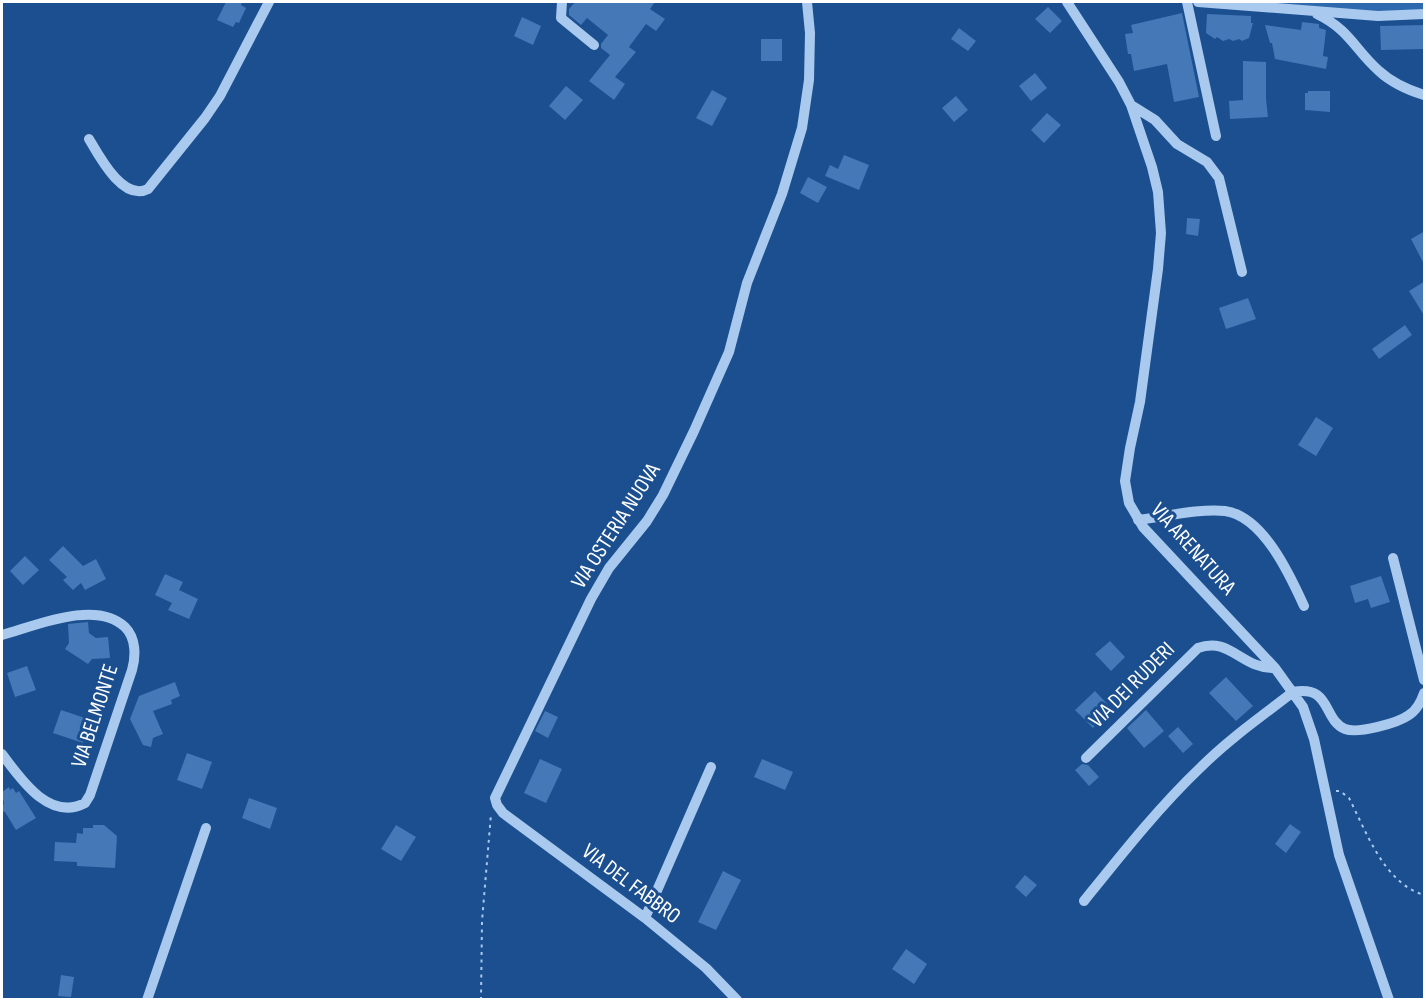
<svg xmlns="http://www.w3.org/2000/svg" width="1426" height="1001" viewBox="0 0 1426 1001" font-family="'Sofia Sans Condensed',sans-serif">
<rect width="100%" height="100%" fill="#1b4f8f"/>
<!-- green -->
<path fill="#2e69ad" d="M1198 2H1424V14Z"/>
<!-- building -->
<path fill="#4478b7" d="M226 2H242L241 5 246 8 239 23 236 22 233 27 217 20Z
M575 2H655L650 9 665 19 656 31 646 24 629 47 636 52 615 77 625 84 614 100 589 81 610 55 601 48V44L608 35 587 18 581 25 569 15V9Z
M1048 7 1062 21 1050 33 1035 19Z
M1182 13 1199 97 1174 102 1167 64 1134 71 1131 54H1128L1125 34 1133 33 1131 25Z
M1207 14 1251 16V23H1253L1249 38 1242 41 1239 39 1233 41 1229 39 1223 41 1217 37 1215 39 1206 33Z
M522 17 541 26 533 45 514 36Z
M1302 22 1319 24V28L1326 30 1323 56 1328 57 1326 69 1275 59 1272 43H1270L1265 25 1301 30Z
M1425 25V49L1381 50 1380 26Z
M959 28 976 41 968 51 951 39Z
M761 39H782V61H761Z
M1243 61 1266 62V99L1268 117 1230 119 1229 101 1243 100Z
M1035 73 1047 88 1031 101 1019 86Z
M566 86 583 100 565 120 549 106Z
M712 90 727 98 712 126 696 118Z
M1308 91H1330V112L1305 110V93H1308Z
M956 96 968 110 954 122 942 108Z
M1047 113 1061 125 1044 143 1031 130Z
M844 155 869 165 859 190 825 176 830 165 838 169Z
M808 177 827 187 818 203 800 193Z
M1187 218 1200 219 1198 236 1186 234Z
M1425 231V266L1411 239Z
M1425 281V317L1409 291Z
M1248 298 1256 319 1226 329 1219 308Z
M1405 325 1412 335 1379 359 1372 349Z
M1316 417 1333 428 1316 456 1298 445Z
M63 546 83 566 96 559 106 579 85 590 81 583 73 590 63 580 67 577 49 560Z
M25 556 39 570 23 585 10 571Z
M165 574 183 582 179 590 198 599 189 619 168 610 172 603 155 595Z
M1381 576 1390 602 1371 608 1368 599 1355 603 1350 586Z
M88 622 89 633 96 638 108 637 110 658 92 659 88 664 65 649 69 643 68 624Z
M1110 641 1125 657 1111 671 1095 654Z
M27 666 36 690 15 697 7 673Z
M1226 677 1253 706 1236 721 1209 693Z
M175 682 180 696 171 700 172 704 153 711 163 734 153 738 151 747 143 745 130 719 139 696Z
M1095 691 1112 709 1093 728 1075 710Z
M61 710 91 720 83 743 53 733Z
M1146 710 1164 731 1144 748 1127 728Z
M545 711 558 717 548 738 535 731Z
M1178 727 1193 744 1183 753 1168 736Z
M187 753 212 762 202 789 177 780Z
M540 759 562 769 546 803 524 793Z
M762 759 793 772 785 790 754 777Z
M1082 764 1088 765 1099 777 1089 786 1075 770Z
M9 787 10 790 13 788 16 793 19 791 36 818 16 830 5 812 2 811 4 802 2 798V792Z
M249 798 277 808 270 829 242 818Z
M1290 824 1301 832 1286 853 1275 844Z
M93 825H104L117 836 115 868 77 866V862L54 861 55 842 76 843 77 833 83 834V828H93Z
M396 825 416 837 401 861 381 849Z
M723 871 741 880 716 930 698 922Z
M1025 875 1037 885 1026 897 1015 887Z
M906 949 927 964 914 984 892 969Z
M61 975 74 977 71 997 58 996Z"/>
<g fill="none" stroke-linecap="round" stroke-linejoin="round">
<!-- path -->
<path stroke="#a9c9ee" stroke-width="2" stroke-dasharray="3 4.5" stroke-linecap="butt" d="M1336 791H1340L1349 798C1367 833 1384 883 1424 895
M481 1000 482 921 491 814"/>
<!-- minor -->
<path stroke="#a9c9ee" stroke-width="10" d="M562 2 561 18 594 45
M1067 2 1119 82 1131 105 1152 167 1158 192 1161 233 1158 269 1140 402 1130 448 1125 481 1129 503 1143 527 1275 668 1303 707 1314 739 1339 855 1389 1000
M1187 2 1216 136
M1198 2 1378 16 1424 14
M1317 14C1350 30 1355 50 1379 71 1392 83 1408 90 1424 95
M1131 105 1155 120 1177 144 1207 162 1219 178 1242 272
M89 139C99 156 123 202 148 189L205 118 220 96 269 2
M1138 520C1163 517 1201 508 1225 511 1263 516 1290 575 1304 606
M1393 558 1424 680
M2 635C35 626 96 599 125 627 136 638 136 656 132 670L90 795 85 803C49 822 20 778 2 754
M1086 758 1198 648C1230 636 1241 669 1275 668
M1084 901C1121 855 1158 808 1201 767 1229 739 1262 716 1293 692 1332 685 1322 719 1345 729 1358 734 1398 723 1409 715 1417 710 1421 702 1424 693
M645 918 711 767
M147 1000 206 828
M737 1000 706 968 645 918 503 813 497 805 495 798 591 599 609 568 647 521 663 495 694 431 729 352 747 283 782 194 802 128 809 80 810 33 807 2"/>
</g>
<g text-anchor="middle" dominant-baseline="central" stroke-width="6" stroke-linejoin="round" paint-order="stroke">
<!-- street labels -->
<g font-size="22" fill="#fff" stroke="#1b4f8f">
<text transform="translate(616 526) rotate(-57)">VIA OSTERIA NUOVA</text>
<text transform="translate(1193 549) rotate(48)">VIA ARENATURA</text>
<text transform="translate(1132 685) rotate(-45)">VIA DEI RUDERI</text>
<text transform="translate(95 716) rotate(-72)">VIA BELMONTE</text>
<text transform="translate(631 884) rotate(37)">VIA DEL FABBRO</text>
</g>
</g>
<!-- border -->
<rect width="1426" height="1001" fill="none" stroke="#ffffff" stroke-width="6"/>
</svg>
